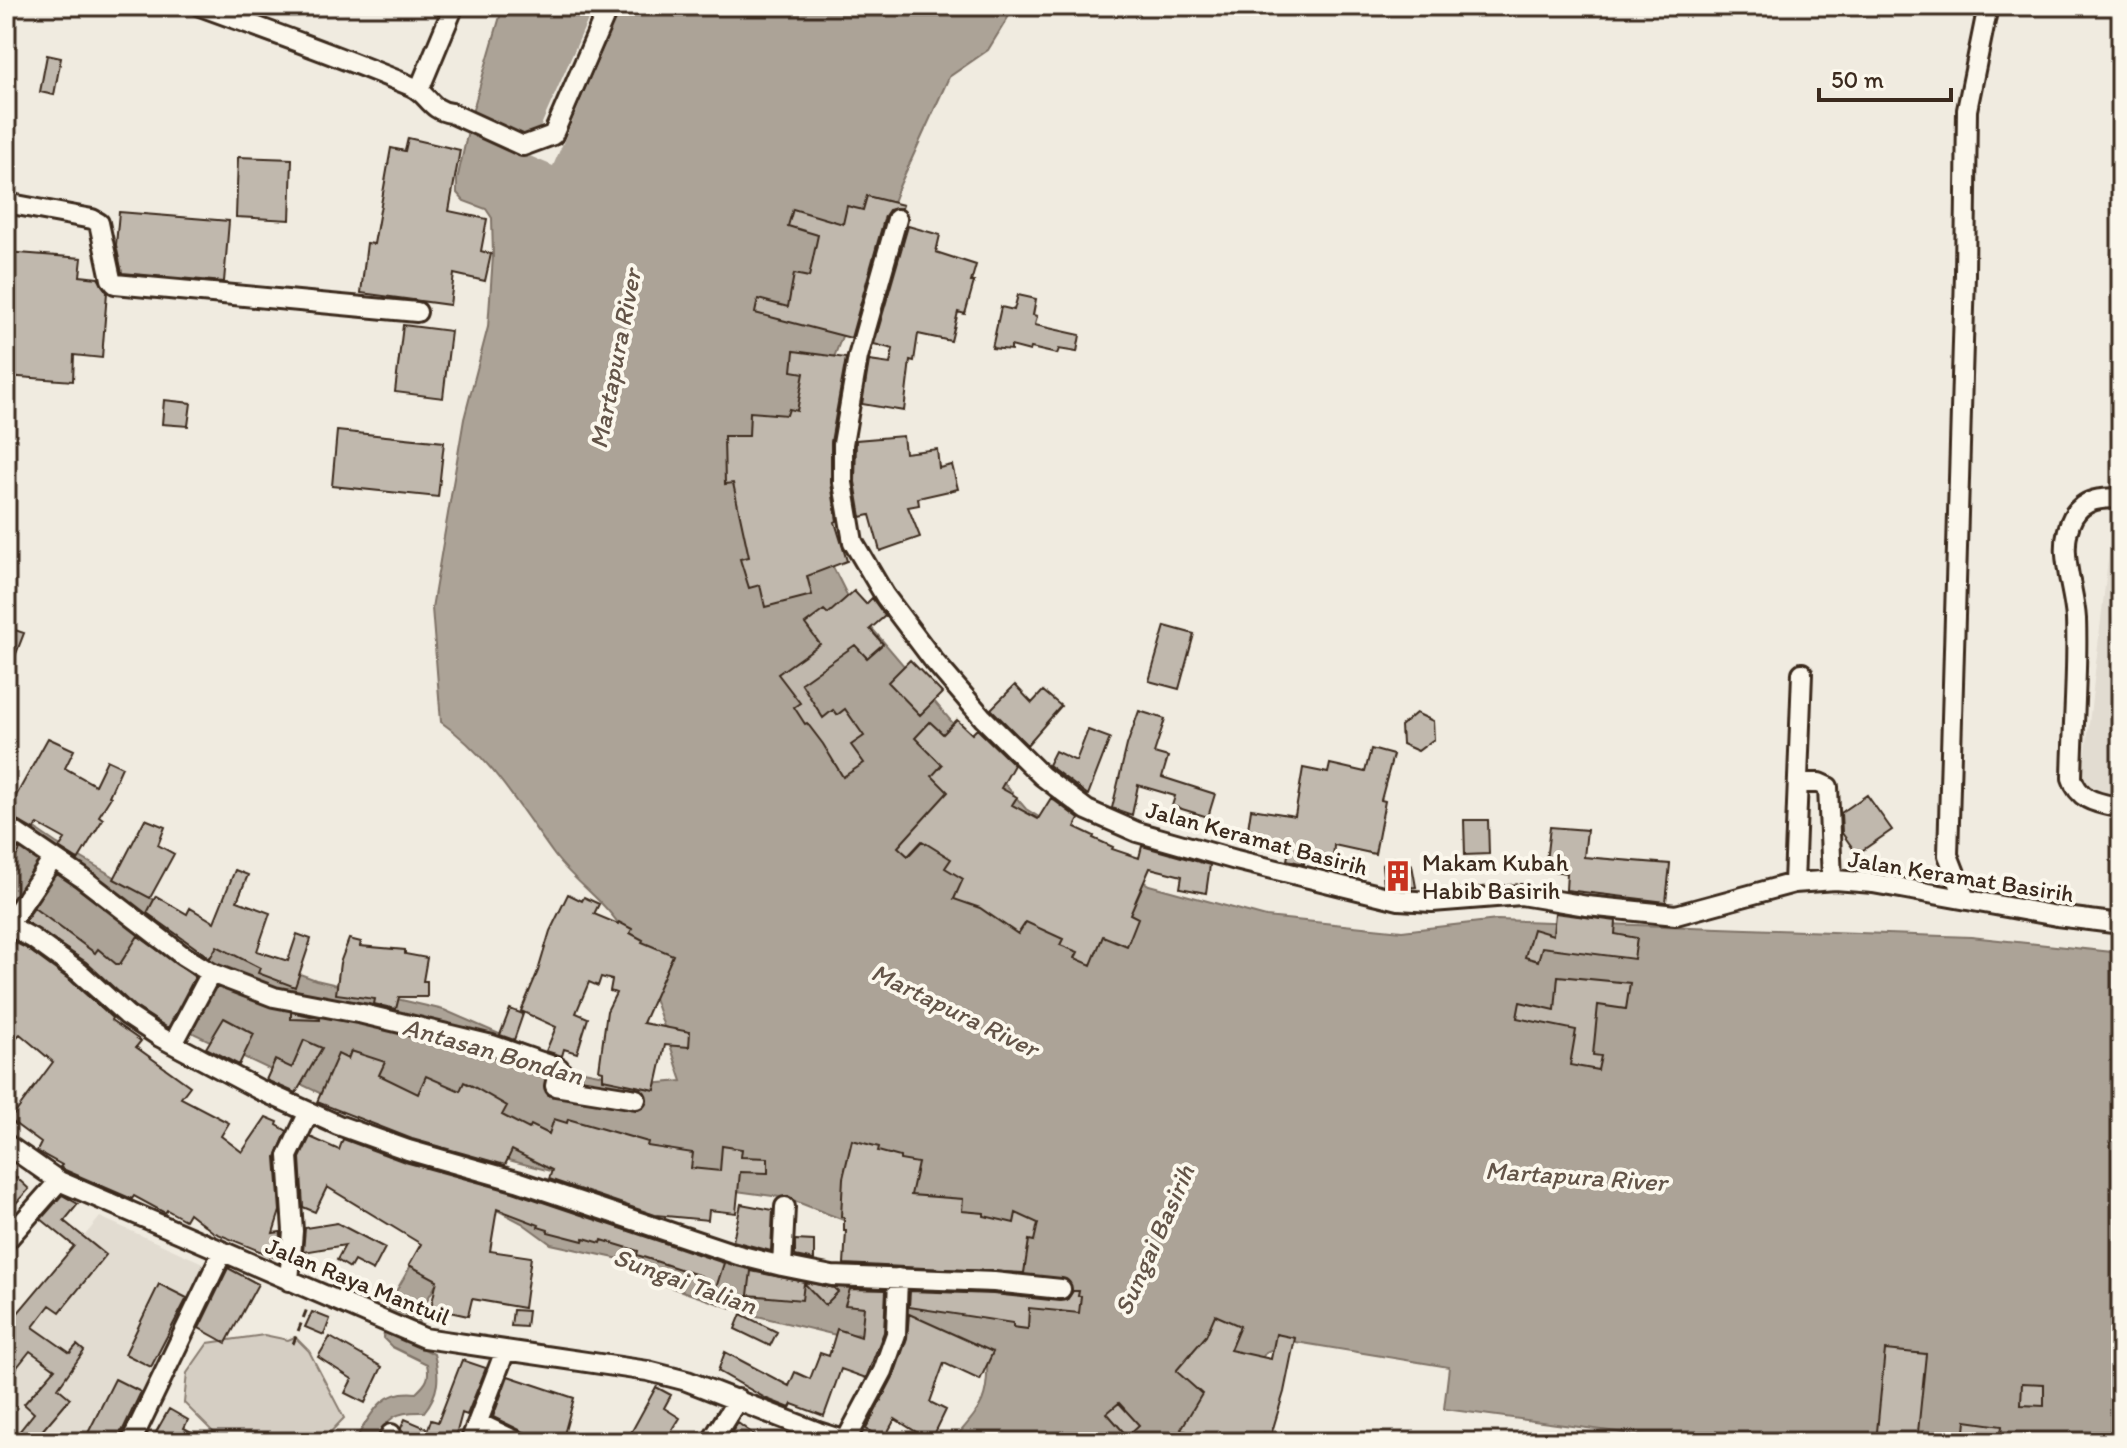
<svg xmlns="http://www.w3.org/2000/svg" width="2127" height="1448" viewBox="0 0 2127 1448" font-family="Itim,sans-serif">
<rect width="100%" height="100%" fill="#f0ebe0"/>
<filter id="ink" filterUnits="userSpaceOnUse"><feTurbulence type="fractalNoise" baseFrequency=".0125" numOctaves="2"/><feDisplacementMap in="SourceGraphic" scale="16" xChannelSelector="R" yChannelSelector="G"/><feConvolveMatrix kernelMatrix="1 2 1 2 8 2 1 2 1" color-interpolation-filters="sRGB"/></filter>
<g filter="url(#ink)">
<!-- built -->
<path fill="#e2dcd1" d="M2121 447V799L2081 793Z
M100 1217 205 1264 123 1442H6V1331Z"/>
<!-- green -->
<path fill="#d5cec3" stroke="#887c70" stroke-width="2" d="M264 1335 288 1340 295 1337 309 1351 344 1418 321 1442H223L184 1403 187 1373 208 1343Z"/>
<!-- water -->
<path fill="#aca397" stroke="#7f7367" stroke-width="2" d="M503 6H1015L988 50 949 77 898 189 814 410 815 531 852 605 1026 809 1149 885 1266 917 1402 931 1497 920 1971 937 2121 953V1442H1693L1444 1409 1449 1367 1290 1341 1266 1352 1251 1375 1234 1423 1221 1442H952C978 1410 989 1404 987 1360L941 1332 836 1335 749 1314 667 1286 624 1260 551 1244 522 1223 497 1210 474 1204 455 1211 440 1278 420 1312 416 1345 434 1354C440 1377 439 1393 424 1412 393 1411 390 1417 374 1442H354C371 1415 380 1389 416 1393 427 1383 430 1378 427 1364L392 1347 383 1338 391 1300 425 1241 437 1211 447 1197 468 1189 521 1195 771 1276 843 1288 905 1284 912 1278 907 1258 859 1226 787 1198 707 1187 607 1186 402 1132 195 1034 6 907V809L56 843 251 956 316 980 444 1010 584 1071 648 1084 682 1081C665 1031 647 966 618 923 601 898 573 880 555 856 520 808 491 757 441 722L432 608 464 419 488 327 493 256 492 218 486 209 464 201 457 193V180L472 113Z"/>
<!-- pier -->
<path fill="#f0ebe0" d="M594 6H622L553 166 465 128 520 136 539 130Z"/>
<!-- building -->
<path fill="#c0b8ad" stroke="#3b2a1e" stroke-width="2" d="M47 55 61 58 54 95 40 92Z
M408 138 460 150 449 211 487 219 481 251 491 254 485 281 454 274 450 305 361 293 367 243 374 244 391 148 405 151Z
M238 157 292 159 290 220 236 217Z
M867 196 903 205 902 208 889 210 885 216 851 338 755 313 758 299 788 307 794 274 809 277 818 235 788 226 793 209 843 224 847 206 863 210Z
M119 212 229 221 224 282 122 273 116 245Z
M908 226 940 235 936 252 976 265 971 282H974L965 314 958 312 951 341 918 334 914 361 910 360 904 411 862 404 869 361 890 364 893 349 874 344Z
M6 252 82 258 80 276 98 278 107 292 102 358 74 355 73 381 6 376Z
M1018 295 1036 299 1033 315 1037 316 1035 325 1080 335 1077 352 1059 349 1057 354 1031 348 1030 351 1011 346V350L992 348 1001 307 1014 310Z
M403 325 451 331 443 398 395 392Z
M794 351 846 358 831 442V483L837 521 835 522 847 561 807 576 812 595 765 607 760 585 749 588 740 559 749 557 733 483 725 484 724 436H749L750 412 787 415 789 409 797 411 804 373 792 371Z
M164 400 191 403 188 426 162 424Z
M337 431 444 442 438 497 332 486Z
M903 436 905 453 937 449 939 468 952 465 958 489 918 498 919 505 908 507 920 537 880 551 870 515 861 517 855 482 856 440Z
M854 591 866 604 872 598 885 616 870 629 883 644 867 658 855 645 801 683 823 718 833 710 837 715 845 709 864 736 851 745 864 763 843 777 823 744 807 723 805 724 794 707 800 703 778 674 820 644 805 624 824 610 828 614Z
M1165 626 1194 634 1179 689 1149 681Z
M6 627 24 633 7 677H6Z
M910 660 942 693 920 715 888 682Z
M1015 685 1032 703 1043 691 1061 706 1027 745 991 709Z
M1139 711 1165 719 1154 753 1168 757 1162 777 1215 794 1208 817 1172 806 1175 796 1138 785 1132 815 1112 808 1127 745Z
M1416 713 1433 721 1434 739 1418 751 1402 744 1401 726Z
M957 720 972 734 977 729 1014 765 1001 788 1017 797 1012 805 1038 819 1051 798 1079 819 1075 827 1094 836 1093 838 1113 847 1112 849 1139 858 1142 846 1210 865 1206 893 1180 888 1182 876 1150 868 1130 914 1138 918 1127 946 1103 936 1091 965 1075 958 1078 952 1060 945 1063 939 1026 922 1018 934 980 908 954 899 963 879 945 868 951 859 922 841 908 856 898 847 948 792 932 776 942 765 915 738 930 722 943 734Z
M1088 730 1110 738 1088 795 1048 765 1055 751 1076 761Z
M48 738 74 750 65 768 95 785 107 760 122 767 109 796 111 797 99 816 103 819 78 860 59 848 65 839 38 824 34 830 6 814Z
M1371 749 1393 755 1381 800 1385 801 1375 854 1334 845 1333 861 1305 858 1304 864 1287 860 1289 850 1246 842 1251 809 1295 816 1303 768 1328 773 1330 764 1365 772Z
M1867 795 1892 830 1857 854 1842 833 1841 813Z
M145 819 165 827 158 845 174 854 150 898 114 879Z
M1464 820H1488L1489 854 1465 855Z
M1550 827 1587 830 1584 857 1670 864 1666 902 1566 890 1567 873 1545 870Z
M8 842 20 850 6 872V845Z
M1394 857 1412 865 1416 887 1401 888 1384 884 1382 865Z
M235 870 248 875 237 901 270 913 257 951 288 961 297 934 311 939 295 987 258 973 260 968 217 946 210 958 147 913 156 896 187 914 190 908 214 922Z
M568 894 582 901 584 897 599 904 594 914 618 924 619 922 632 929 630 933 643 940 642 942 673 955 643 1023 690 1032 689 1047 665 1045 655 1090 603 1079V1071L599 1070 607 1011 616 993 610 991 612 980 601 977 598 986 589 982 576 1013 588 1018 577 1053 564 1049 562 1056 546 1051 556 1027 521 1011 538 971 550 931Z
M34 908 95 953 98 949 116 964H120L138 936 195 977 168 1028 134 1006 86 962 25 921Z
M1555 913 1616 921 1615 934 1637 938 1634 959 1542 947 1538 961 1525 957 1533 929 1553 935Z
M6 938 26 948 71 981 112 1018 111 1020 141 1041 136 1047 190 1086 181 1098 229 1123 221 1136 242 1152 266 1117 278 1122 277 1125 287 1131 276 1157 280 1211 273 1233 281 1232 279 1259 213 1232 189 1213 185 1220 167 1210 165 1213 134 1196 132 1199 65 1170 60 1167 62 1165 37 1151 41 1143 10 1120 53 1062 20 1034 6 1048Z
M349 939 361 942 360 946 405 950V954L427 958 423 981H427V997H399L396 1009 374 1004 375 999 336 994 340 963Z
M1558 976 1630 983 1626 1009 1598 1005 1593 1055 1601 1056 1598 1070 1570 1065 1576 1030 1517 1018 1520 1002 1555 1010Z
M510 1009 523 1014 514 1040 500 1035Z
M291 1012 320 1018V1020L291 1019Z
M224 1018 254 1034 239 1065 206 1048Z
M304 1040 322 1048 296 1093 266 1080 275 1060 292 1068Z
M351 1051 385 1062 379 1075 418 1094 426 1076 460 1091 464 1082 472 1086 507 1106 502 1115 529 1129 531 1125 549 1134 554 1119 567 1123 568 1119 648 1142 647 1146 693 1153 691 1168 720 1171 722 1146 742 1149 741 1157 768 1158V1173L740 1172 736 1213 709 1210 708 1220 655 1215 549 1179 552 1170 512 1150 505 1165 412 1139 317 1102 338 1054 348 1059Z
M310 1137 339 1150 343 1139 405 1162 513 1192 724 1263 714 1294 697 1289 701 1276 637 1255 638 1251 602 1240 601 1243 584 1238 583 1241 548 1232V1230L538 1227 539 1225 497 1209 490 1251 531 1257 524 1308 472 1299 468 1316 431 1308 437 1280 409 1265 421 1244 327 1187 315 1212 303 1207 300 1158Z
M852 1140 879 1147 878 1151 900 1157V1160L918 1163 911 1195 963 1199 962 1211 984 1213V1216L1014 1223 1016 1213 1038 1223 1034 1241 1029 1240 1024 1273 844 1264 846 1231H844V1217H841L843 1178Z
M16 1177 29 1189 6 1214V1188Z
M62 1195 78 1204 64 1221 106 1255 60 1312 50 1305 33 1327 70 1353 77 1345 84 1351 58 1388 70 1398 41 1432 53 1442H11L34 1413 24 1404 55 1369 30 1351 6 1381V1327L74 1246 41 1219Z
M741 1204 773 1210 771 1251 733 1241Z
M337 1223 385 1248 373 1271 354 1261 350 1268 337 1260 345 1245 303 1252 305 1228Z
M795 1240 814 1241V1260L795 1256Z
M228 1268 258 1284 226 1343 199 1328Z
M751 1271 834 1288 838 1292 825 1305 804 1283 802 1300 748 1295Z
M159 1284 187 1298 151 1367 125 1354Z
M850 1289 886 1290 884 1332 866 1378 841 1369 824 1416 792 1404 790 1408 767 1399 718 1371 725 1352 789 1386 795 1372 810 1379 820 1353 829 1356 837 1329 861 1337 864 1307 845 1305Z
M910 1291 993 1294 1060 1301 1067 1300 1073 1291H1079L1078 1296H1081L1079 1313 1029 1308 1028 1329 1013 1327V1323L909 1307Z
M513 1310 528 1311 526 1327 511 1326Z
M312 1312 330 1319 324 1335 305 1327Z
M741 1314 777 1332 770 1346 735 1329Z
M909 1314 993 1352 980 1380 944 1363 930 1402 946 1410 931 1441 895 1419 884 1439 866 1429 894 1375 907 1338Z
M1215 1315 1240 1326 1230 1350 1271 1359 1276 1334 1295 1338 1284 1392 1271 1435 1264 1433 1260 1442H1242L1220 1434 1214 1442H1206L1181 1429 1202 1394 1176 1371 1206 1336Z
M330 1337 382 1367 365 1403 345 1393 352 1379 318 1357Z
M1885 1350 1926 1354 1917 1442H1876Z
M462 1360 486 1368 467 1415 462 1413 455 1439 458 1442H401V1428L405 1419 428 1429 431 1420 438 1422Z
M508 1376 574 1398 562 1442H532L526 1433 493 1417Z
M115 1379 141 1392 117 1442H97L86 1437Z
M2022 1383 2044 1384V1406L2021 1405Z
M656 1387 671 1395 664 1408 680 1418 665 1442H626Z
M1119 1403 1139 1425 1127 1436 1107 1413Z
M169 1409 188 1420 184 1428 210 1442H174L156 1432Z
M1966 1421 2002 1426 2000 1442H1964Z
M738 1423 764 1442H725Z"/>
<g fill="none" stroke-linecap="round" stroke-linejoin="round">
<defs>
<path id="minor" d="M200 6C271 32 342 57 411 86 429 94 429 110 451 113L523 146 553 135 609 6
M419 90 454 6
M6 203 92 219 99 223 111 279 115 284 417 312
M897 219 858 357 843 444V483L853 542 885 596 934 661 983 718 1042 776 1087 810 1137 832 1236 860 1399 900 1432 902 1521 895 1587 906 1676 915 1794 883 1835 880 1873 883 2057 916 2121 924
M2121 498C2102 498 2084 498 2073 517 2056 549 2074 585 2076 619 2078 671 2073 725 2072 778 2079 802 2100 803 2121 808
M1798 783H1819L1828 787 1832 880
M6 826 81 877 182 955 211 973 274 997 363 1014 451 1035 492 1045 559 1068 555 1086 636 1099
M1794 883 1802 673
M1965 899 1948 855 1965 274 1967 110 1988 6
M6 924 32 938 79 972 127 1015 160 1037 258 1089 338 1125 408 1150 517 1181 738 1255 782 1266 832 1276 994 1282 1061 1289
M8 925 53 859
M173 1044 211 973
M6 1144 59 1181 424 1338 648 1371 687 1381 818 1432 850 1442
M6 1241 59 1181
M782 1266 785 1207
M289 1281 293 1231 288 1156 309 1112
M478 1423 518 1442
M846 1440 883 1371 896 1334 898 1278
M131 1442 222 1253
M388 1442 391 1434
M470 1442 505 1351
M711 1442 738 1399"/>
</defs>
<!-- minor casing -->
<use href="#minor" stroke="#3b2a1e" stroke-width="24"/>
<!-- path -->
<path stroke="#3b2a1e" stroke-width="3" stroke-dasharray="8 6" stroke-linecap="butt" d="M293 1344 308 1306"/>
<!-- minor -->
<use href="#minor" stroke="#fbf7ec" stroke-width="18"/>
</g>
</g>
<!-- icons -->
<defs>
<symbol id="building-bare" viewBox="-9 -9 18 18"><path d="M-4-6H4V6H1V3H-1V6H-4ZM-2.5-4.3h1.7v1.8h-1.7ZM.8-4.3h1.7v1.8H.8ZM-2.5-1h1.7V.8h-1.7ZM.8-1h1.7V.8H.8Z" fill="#c8321e" stroke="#fbf7ec" stroke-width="2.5" paint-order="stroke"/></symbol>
</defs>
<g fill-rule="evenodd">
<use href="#building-bare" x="1376" y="854" width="44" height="44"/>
</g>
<g text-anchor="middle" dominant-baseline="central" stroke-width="8" stroke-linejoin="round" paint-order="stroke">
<!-- street labels -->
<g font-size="24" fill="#3b2a1e" stroke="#fbf7ec">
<text transform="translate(1257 838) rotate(15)">Jalan Keramat Basirih</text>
<text transform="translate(1961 876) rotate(9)">Jalan Keramat Basirih</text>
<text transform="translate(358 1281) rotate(22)">Jalan Raya Mantuil</text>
</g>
<!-- poi labels -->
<g font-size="24" fill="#3b2a1e" stroke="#fbf7ec" text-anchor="start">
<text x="1422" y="862">Makam Kubah<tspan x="1422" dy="28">Habib Basirih</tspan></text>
</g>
<!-- water labels -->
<g font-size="26" font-style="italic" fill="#635448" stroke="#fbf7ec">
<text transform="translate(615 359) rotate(-79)">Martapura River</text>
<text transform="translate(955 1010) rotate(26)">Martapura River</text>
<text transform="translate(493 1051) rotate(16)">Antasan Bondan</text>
<text transform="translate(1576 1176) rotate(4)">Martapura River</text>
<text transform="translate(1154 1240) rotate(-66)">Sungai Basirih</text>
<text transform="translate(685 1281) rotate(20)">Sungai Talian</text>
</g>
</g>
<!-- margin -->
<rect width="2127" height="1448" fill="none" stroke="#fbf7ec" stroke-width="32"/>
<rect x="16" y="16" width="2095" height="1416" fill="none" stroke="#3b2a1e" stroke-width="3" filter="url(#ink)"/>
<!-- scale -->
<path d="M1819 88v12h132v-12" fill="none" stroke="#3b2a1e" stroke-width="4"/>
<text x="1831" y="88" font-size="24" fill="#3b2a1e" stroke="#fbf7ec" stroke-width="6" paint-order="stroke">50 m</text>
</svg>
